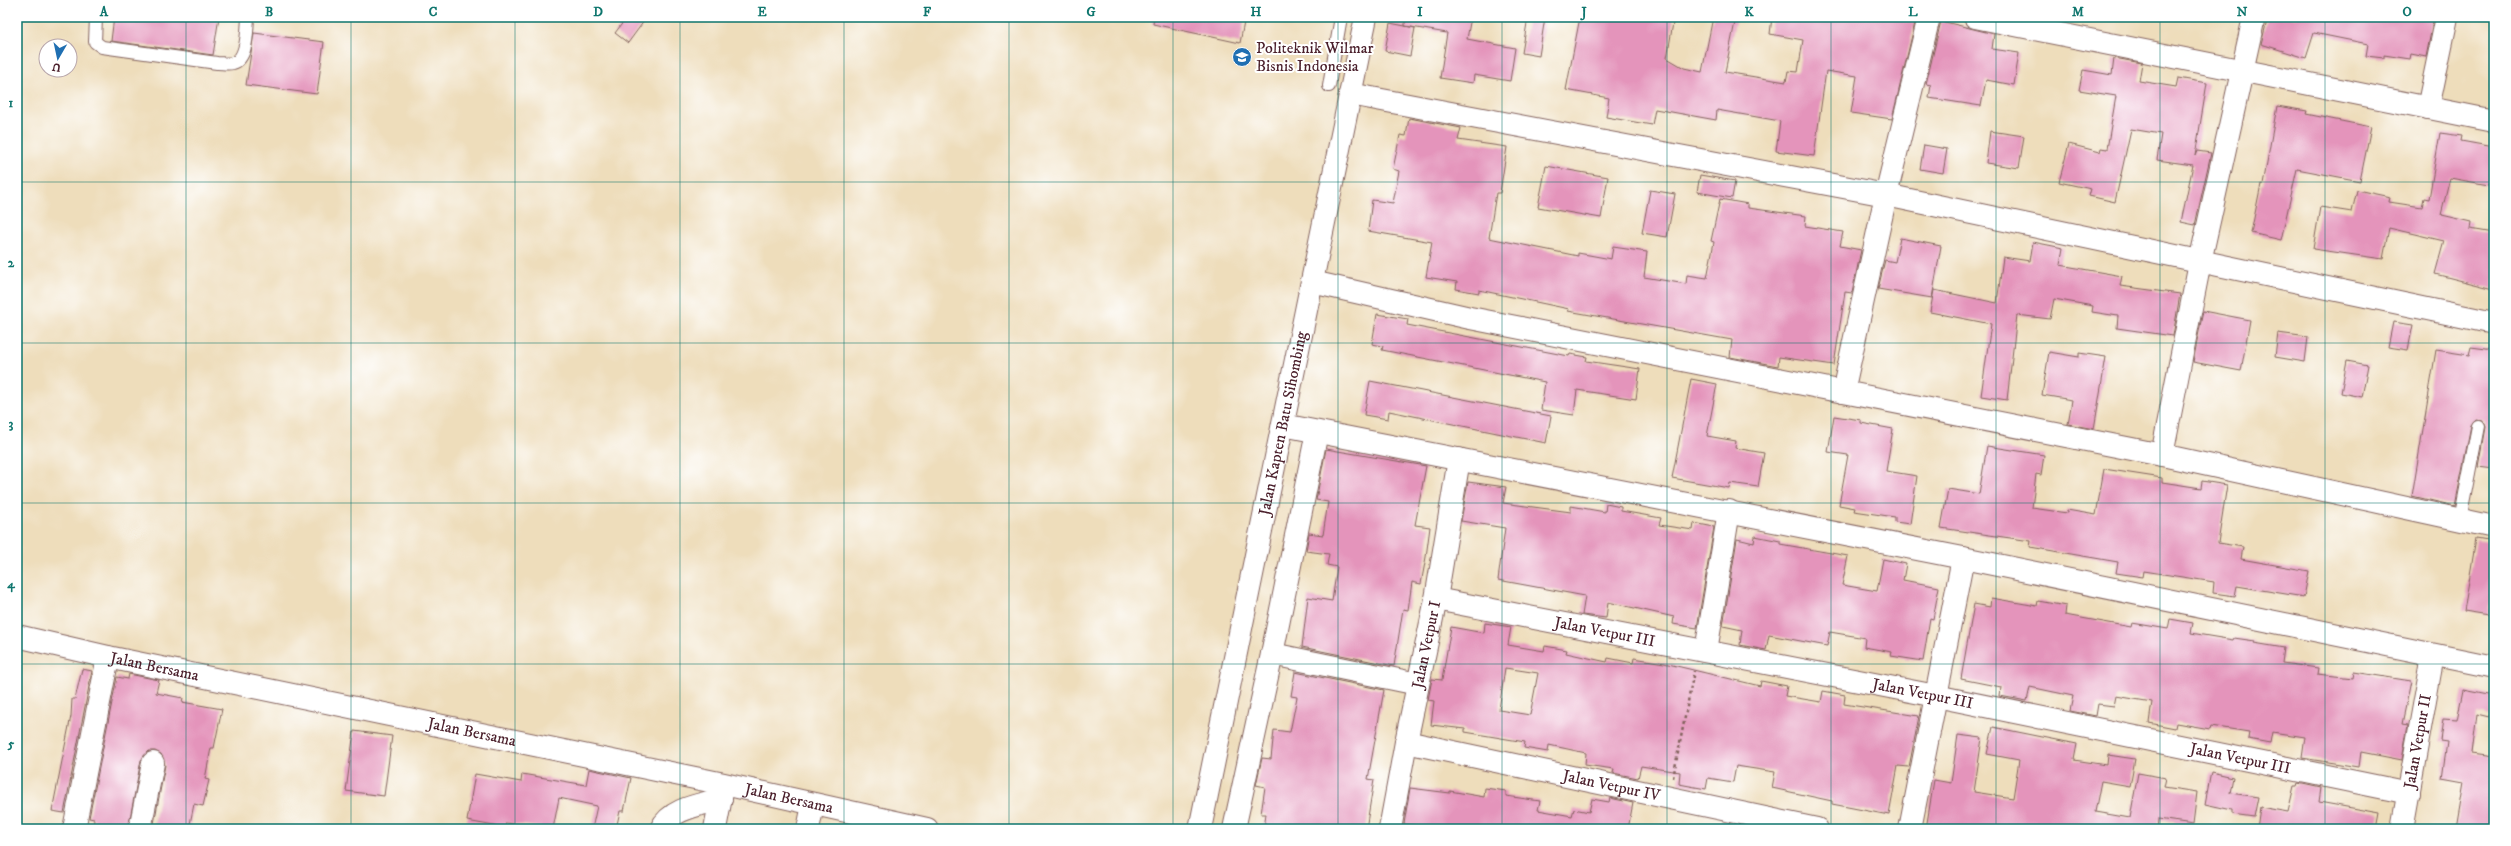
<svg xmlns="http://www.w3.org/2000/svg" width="2511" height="846" viewBox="0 0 2511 846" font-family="'IM FELL DW Pica',serif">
<rect width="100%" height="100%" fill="#fff"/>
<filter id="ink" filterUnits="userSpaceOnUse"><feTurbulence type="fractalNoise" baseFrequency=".025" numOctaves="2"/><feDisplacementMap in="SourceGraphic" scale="8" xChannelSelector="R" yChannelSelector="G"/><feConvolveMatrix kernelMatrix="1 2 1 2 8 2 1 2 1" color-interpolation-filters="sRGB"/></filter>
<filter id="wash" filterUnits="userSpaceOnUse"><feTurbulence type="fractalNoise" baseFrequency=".012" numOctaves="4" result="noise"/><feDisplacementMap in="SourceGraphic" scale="16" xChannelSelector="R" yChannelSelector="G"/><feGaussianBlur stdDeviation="0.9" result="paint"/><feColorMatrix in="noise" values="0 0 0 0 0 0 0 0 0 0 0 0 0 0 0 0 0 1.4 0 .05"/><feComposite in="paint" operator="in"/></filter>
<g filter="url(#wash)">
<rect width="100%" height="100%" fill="#edb"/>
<g id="blocks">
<!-- building -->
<path fill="#e494bb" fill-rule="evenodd" d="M114 17H219L213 55 111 41Z
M627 17H647L628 43 615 33Z
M1154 17H1245L1240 43 1153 24Z
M1405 17H1471L1467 39 1515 48 1510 81 1474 75 1473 83 1440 78 1447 33 1405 26Z
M1528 17H1545L1539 56 1522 53Z
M1580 17H1674L1667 58 1684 68 1702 72 1713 17H1736L1725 72 1786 82 1788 71 1798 72 1803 40 1770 34 1772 17H1904L1903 21 1915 23 1892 119 1851 113 1857 76 1826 71 1814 156 1776 151 1780 121 1717 110 1716 120 1655 109 1652 125 1606 117 1609 98 1566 90Z
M2268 17H2434L2426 57 2411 54 2410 59 2384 55V58L2366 56 2368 44 2314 33 2306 58 2261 44Z
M1941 21 1994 34 1992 49 2019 53 2014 85 1986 80 1981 106 1929 98 1931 85 1926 84Z
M1390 23 1415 28 1410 56 1385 51Z
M254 33 324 42 317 94 246 85Z
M2114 58 2142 63 2139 81 2176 87 2178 78 2207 83 2195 156 2197 151 2211 153 2195 225 2181 222 2193 165 2157 160 2161 134 2131 129 2115 202 2089 196 2091 189 2059 182 2069 144 2100 152 2101 148 2107 149 2116 96 2079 90 2083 70 2112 75Z
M2277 106 2307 111 2306 114 2371 127 2360 181 2297 169 2281 240 2251 233 2261 184 2263 185Z
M1409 118 1461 128 1458 140 1507 147 1500 193H1496L1489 238 1578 256V253L1611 259 1613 247 1647 252 1644 277 1686 284 1687 275 1707 278 1714 242 1711 241 1720 199 1748 204V208L1806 216 1805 226 1843 232 1840 246 1861 250 1852 293 1845 292 1834 365 1779 357 1778 366 1730 357 1732 340 1568 311 1569 309 1479 290V293L1456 289 1457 282 1426 277 1432 242 1368 231 1372 200 1393 203 1399 171 1393 169 1400 135 1406 136Z
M1990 131 2024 136 2019 168 1986 163Z
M2440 133 2462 136 2461 141 2494 147V186L2450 178 2441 215 2471 222 2470 229 2494 233V289L2435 274 2444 241 2389 228 2383 259 2313 249 2320 207 2352 212 2357 190 2390 197 2389 202 2422 207 2424 198 2429 199Z
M1924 145 1947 149 1943 173 1920 169Z
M1546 166 1608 177 1601 218 1538 207Z
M1700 175 1735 181 1732 198 1697 192Z
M1650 190 1675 194 1667 237 1642 233Z
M1900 238 1941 246 1932 298 1878 289 1885 260 1895 262Z
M2033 242 2063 248 2060 265 2122 276 2120 286 2180 294 2173 336 2117 328 2118 316 2092 312 2093 306 2054 299 2050 319 2017 315 2007 400 1981 396 1991 324 1930 312 1934 290 1997 303 2003 257 2030 261Z
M2203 311 2250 320 2241 371 2193 362Z
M1377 314 1408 319 1407 325 1569 356 1570 354 1587 357 1586 361 1640 369 1636 399 1577 390 1574 415 1541 410 1545 382 1382 350 1383 346 1372 344Z
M2393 322 2413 325 2408 350 2388 347Z
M2278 333 2308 337 2305 362 2275 357Z
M2471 347 2494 350V469L2478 467 2485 427 2483 420 2476 419 2471 425 2455 506 2412 496 2436 350 2469 355Z
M2049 352 2079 357V353L2106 357 2094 429 2068 424 2072 400 2042 395Z
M2347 361 2368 365 2362 397 2341 393Z
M1691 379 1717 384 1707 436 1736 441 1735 448 1764 453 1758 487 1730 483 1729 488 1672 478Z
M1370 381 1551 416 1546 443 1389 411 1388 419 1364 415Z
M1834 416 1861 420V423L1893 429 1886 471 1917 476 1910 524 1895 522V517L1854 511 1855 508 1839 505 1848 455 1828 452Z
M1987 446 2044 455 2041 475 2036 474 2032 508 2067 513V510L2096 515 2104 469 2162 478V482L2201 488 2202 481 2227 485 2218 543 2243 547 2241 559 2309 571 2304 597 2237 586 2235 596 2213 593 2214 582 2144 571 2143 577 2116 573 2118 562 2030 547 2031 541 1941 528 1948 489 1979 494Z
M1326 449 1426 466 1415 525 1430 527 1426 557 1421 584 1412 582 1408 610 1403 609 1394 666 1302 647 1308 597 1332 601 1337 567 1327 565 1329 554 1306 551 1309 533 1323 535 1328 502 1316 500Z
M1468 482 1506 487 1503 503 1571 512V506L1605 512 1606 504 1621 507V511L1661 518 1659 525 1693 530 1694 523 1714 527 1697 628 1673 624 1674 617 1608 602 1606 618 1582 615 1585 596 1498 580 1505 528 1461 521Z
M1755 536 1780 541V544L1848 556 1842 585 1877 591 1883 559 1906 564 1903 580 1939 587 1933 619 1930 618 1923 661 1891 656 1892 652 1864 647 1865 638 1830 632 1827 646 1769 635 1766 650 1740 645 1742 630 1723 626 1737 539 1754 543Z
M2476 539 2494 542V587L2489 615 2464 611Z
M1991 598 2037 606 2038 601 2066 606 2065 615 2131 627 2132 623 2168 629 2170 619 2193 623 2191 633 2233 640 2234 638 2255 641 2254 643 2284 648 2282 663 2318 668 2317 674 2353 678 2354 672 2411 681 2402 724 2408 725 2402 760 2361 752 2359 767 2302 758 2305 737 2272 732 2270 743 2248 739 2249 732 2211 726 2210 729 2176 723 2175 728 2149 723 2152 702 2116 696 2114 706 2098 704 2096 716 2070 711 2073 696 2030 687 2027 701 2000 696 2001 687 1961 679 1974 604 1990 607Z
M1485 623 1511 627 1508 645 1544 651 1545 646 1567 650 1566 653 1607 662 1608 658 1633 663 1634 658 1664 663 1760 686 1761 681 1787 686 1785 696 1821 702 1823 691 1845 695 1844 704 1919 716 1909 767 1898 766 1889 815 1832 804V801L1772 788 1775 772 1736 766 1733 782 1708 778 1706 789 1679 784 1680 772 1641 766 1638 778 1613 773 1614 769 1585 765 1586 753 1549 745 1548 752 1524 748 1525 742 1465 732V729L1431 725 1434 701 1428 700 1432 679 1442 680 1451 627 1484 633ZM1505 668 1538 673 1530 715 1499 710Z
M82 669 92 671 64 813 52 811 71 716 72 699H75Z
M1295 672 1384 690 1368 779 1374 780 1366 829H1318L1295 825V829H1264L1266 814H1261L1265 787 1256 785 1262 758 1271 759 1274 730 1290 732 1297 697 1291 696Z
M129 674 159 680 156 693 183 698 182 702 222 709 214 748H211L205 779 209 780 203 806 194 804 189 829H153L165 765 161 754 155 751H149L141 760 128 829H93L94 819 89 818 117 677 128 679Z
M2463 690 2493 696 2489 717 2477 714 2472 753 2494 756V829H2456L2464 782 2442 778 2447 742 2440 741 2443 719 2457 720Z
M1993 727 2077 744 2074 760 2107 765 2108 755 2135 759 2130 786 2101 781 2095 812 2130 818 2138 773 2166 778 2164 787 2197 792 2193 824 2158 819 2157 829H1926L1934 780 1951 783 1958 735 1982 738 1974 792 2013 798 2019 760 1987 754Z
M354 731 392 736 384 796 346 791Z
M589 769 631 778 624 811H620L616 829H592L597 806 559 798 553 829 506 823 505 828 467 821 475 774 521 782 522 774 586 785Z
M2211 772 2233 777 2230 793 2258 797 2254 817 2232 814V810L2205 804Z
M2298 783 2321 788 2319 802 2380 813 2377 829H2257L2260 807 2288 812 2294 786H2297Z
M1410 788 1450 793V791L1484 797 1485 788 1506 791V796L1540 801 1538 810 1572 816 1574 809 1589 812 1592 799 1609 802 1610 798 1633 803 1628 829H1446L1404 824Z"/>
</g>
</g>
<g filter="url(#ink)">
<use href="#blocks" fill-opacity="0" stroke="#83625d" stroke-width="1"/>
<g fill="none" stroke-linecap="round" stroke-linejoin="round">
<defs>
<path id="service" d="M96 17 95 42 102 47 217 63C222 63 228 64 233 63 248 59 247 29 248 17
M1329 86 1341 17
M2460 520 2478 426"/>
<g id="minor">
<path d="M1975 17 2494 121"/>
<path d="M1350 94 1886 195 2494 323"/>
<path d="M2428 108 2447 17"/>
<path d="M1312 282 1470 318 2162 455 2494 527"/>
<path d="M1843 392 1886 195 1929 17"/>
<path d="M1283 425 1963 558 2494 667"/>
<path d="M2162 455 2200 262 2254 17"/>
<path id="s1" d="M1436 599 1936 696 2409 793"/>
<path id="s2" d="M17 636 108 657 724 784 927 829"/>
<path d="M1706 651 1729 511"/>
<path d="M1272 654 1418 684"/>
<path id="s3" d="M1406 742 1817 829"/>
<path d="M74 829 108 657"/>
<path d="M140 829 153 763"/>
<path d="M661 829C671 808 700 805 721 799"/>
<path d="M715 829 723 787"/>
<path d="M808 829 813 805"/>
<path d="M1234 829 1272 654 1317 432"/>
<path id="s4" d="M1390 829 1406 742 1436 599 1459 459"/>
<path d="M1910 829 1963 558"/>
<path id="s5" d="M2402 829 2433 655"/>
</g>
<g id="tertiary">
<path id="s6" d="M1200 829 1366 17"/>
</g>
</defs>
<!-- service casing -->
<use href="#service" stroke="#83625d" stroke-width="14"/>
<!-- minor casing -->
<use href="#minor" stroke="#83625d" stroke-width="24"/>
<!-- tertiary casing -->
<use href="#tertiary" stroke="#83625d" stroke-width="24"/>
<!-- path -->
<path stroke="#83625d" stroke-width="2.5" stroke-dasharray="3 3" stroke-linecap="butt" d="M1673 778 1694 671"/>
<!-- service -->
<use href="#service" stroke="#fff" stroke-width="12"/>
<!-- minor -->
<use href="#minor" stroke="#fff" stroke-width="22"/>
<!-- tertiary -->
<use href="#tertiary" stroke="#fff" stroke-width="22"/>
</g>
</g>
<!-- grid -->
<path fill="none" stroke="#0f766e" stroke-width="1" stroke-opacity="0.55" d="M186 17V829M351 17V829M515 17V829M680 17V829M844 17V829M1009 17V829M1173 17V829M1338 17V829M1502 17V829M1667 17V829M1831 17V829M1996 17V829M2160 17V829M2325 17V829M17 182H2494M17 343H2494M17 503H2494M17 664H2494"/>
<!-- icons -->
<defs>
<symbol id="university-disc" viewBox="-11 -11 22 22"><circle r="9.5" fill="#1f6fb2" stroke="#fff"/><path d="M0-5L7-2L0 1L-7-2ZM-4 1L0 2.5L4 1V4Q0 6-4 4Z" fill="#fff"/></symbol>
</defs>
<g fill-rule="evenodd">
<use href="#university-disc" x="1231" y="46" width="22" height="22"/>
</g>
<g text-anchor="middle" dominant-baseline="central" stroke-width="4" stroke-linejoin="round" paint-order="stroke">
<!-- poi labels -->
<g font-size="16" fill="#4a1f2b" stroke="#fff" text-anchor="start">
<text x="1256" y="48">Politeknik Wilmar<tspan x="1256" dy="18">Bisnis Indonesia</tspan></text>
</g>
<!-- street labels -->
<g font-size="16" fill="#4a1f2b" stroke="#fff">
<text stroke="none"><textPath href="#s6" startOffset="414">Jalan Kapten Batu Sihombing</textPath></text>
<text stroke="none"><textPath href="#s1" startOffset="172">Jalan Vetpur III</textPath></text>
<text stroke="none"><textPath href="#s4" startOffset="188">Jalan Vetpur I</textPath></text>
<text stroke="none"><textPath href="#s2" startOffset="141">Jalan Bersama</textPath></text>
<text stroke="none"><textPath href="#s1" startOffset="496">Jalan Vetpur III</textPath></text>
<text stroke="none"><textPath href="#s2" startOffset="465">Jalan Bersama</textPath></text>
<text stroke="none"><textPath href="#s5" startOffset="89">Jalan Vetpur II</textPath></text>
<text stroke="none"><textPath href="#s1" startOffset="820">Jalan Vetpur III</textPath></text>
<text stroke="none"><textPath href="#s3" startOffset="210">Jalan Vetpur IV</textPath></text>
<text stroke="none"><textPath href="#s2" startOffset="789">Jalan Bersama</textPath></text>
</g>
</g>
<!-- margin -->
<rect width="2511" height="846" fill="none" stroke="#fff" stroke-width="44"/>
<!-- north arrow -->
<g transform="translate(58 58) rotate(189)"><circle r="19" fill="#ffffff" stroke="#b7a5aa"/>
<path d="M0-3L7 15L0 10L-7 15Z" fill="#1f6fb2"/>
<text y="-6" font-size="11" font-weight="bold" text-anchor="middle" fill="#4a1f2b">U</text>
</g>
<rect x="22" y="22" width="2467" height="802" fill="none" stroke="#0f766e" stroke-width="1.5"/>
<g font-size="13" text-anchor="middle" font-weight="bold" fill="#0f766e">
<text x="104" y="16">A</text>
<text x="269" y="16">B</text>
<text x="433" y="16">C</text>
<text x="598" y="16">D</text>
<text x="762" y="16">E</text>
<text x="927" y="16">F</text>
<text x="1091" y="16">G</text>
<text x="1256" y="16">H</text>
<text x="1420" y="16">I</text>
<text x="1584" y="16">J</text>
<text x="1749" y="16">K</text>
<text x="1913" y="16">L</text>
<text x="2078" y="16">M</text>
<text x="2242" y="16">N</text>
<text x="2407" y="16">O</text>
<text x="11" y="107">1</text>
<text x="11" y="267">2</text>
<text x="11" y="428">3</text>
<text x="11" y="588">4</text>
<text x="11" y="748">5</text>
</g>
</svg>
